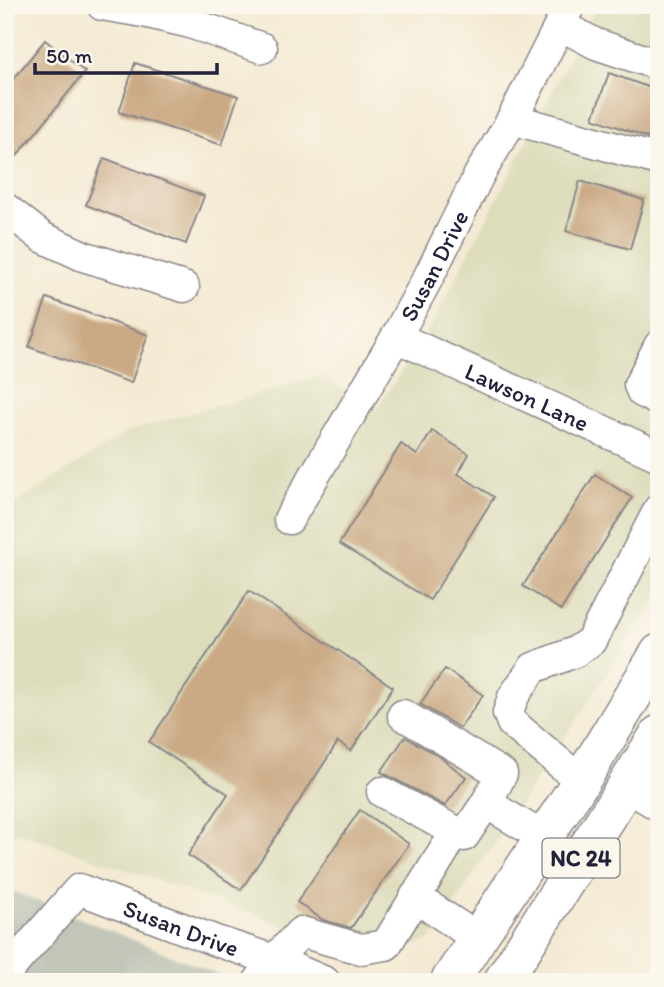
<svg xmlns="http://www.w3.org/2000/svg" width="664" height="987" viewBox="0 0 664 987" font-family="Itim,sans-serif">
<rect width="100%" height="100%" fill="#fbf7ec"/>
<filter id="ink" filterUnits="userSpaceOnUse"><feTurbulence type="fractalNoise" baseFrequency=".0143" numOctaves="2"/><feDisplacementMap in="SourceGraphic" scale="14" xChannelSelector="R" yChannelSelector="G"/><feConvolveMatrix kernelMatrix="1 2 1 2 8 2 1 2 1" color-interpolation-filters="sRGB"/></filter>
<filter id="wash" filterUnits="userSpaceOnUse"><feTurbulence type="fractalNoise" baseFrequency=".00686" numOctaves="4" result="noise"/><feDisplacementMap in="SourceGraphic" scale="28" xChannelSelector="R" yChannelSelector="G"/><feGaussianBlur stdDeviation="1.57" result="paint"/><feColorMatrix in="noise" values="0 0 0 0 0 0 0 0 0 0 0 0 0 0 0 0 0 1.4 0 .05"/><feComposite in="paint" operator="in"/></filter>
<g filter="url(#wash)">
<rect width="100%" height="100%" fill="#f4ead3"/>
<!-- built -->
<path fill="#ddddbc" d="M597 5H659V595L430 941 363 957 252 913 16 832 5 848V510L129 431 320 376 377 408 432 324Z"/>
<!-- industrial -->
<path fill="#c2c6b9" d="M5 888 237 982H5Z"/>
<g id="blocks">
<!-- building -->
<path fill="#caaa85" d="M45 40 85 72 16 157 5 148V89Z
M135 63 238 96 222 145 119 112Z
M609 73 659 91V142L593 118Z
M104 158 204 196 186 244 86 205Z
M580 181 644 200 630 249 566 231Z
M47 298 148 335 131 383 29 347Z
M432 431 469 454 458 474 494 497 430 600 339 544 401 444 417 455Z
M595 474 632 498 561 610 523 586Z
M249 591 393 687 351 751 338 742 241 890 188 855 228 794 149 742Z
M445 669 483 695 460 728 420 704Z
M405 737 440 757 466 777 445 806 381 772Z
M360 810 409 844 351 928 323 920 297 902Z"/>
</g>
</g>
<g filter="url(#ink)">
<use href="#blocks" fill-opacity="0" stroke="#8b8687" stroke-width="2"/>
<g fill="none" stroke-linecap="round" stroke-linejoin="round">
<defs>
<g id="minor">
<path d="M102 5 143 12 190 23 262 48"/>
<path d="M560 25 596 44 659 65"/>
<path d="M512 119 659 160"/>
<path d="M5 208 42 237 83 256 184 287"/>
<path id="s1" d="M396 337 659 456"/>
<path d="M659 346 639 385 642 392 659 401"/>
<path id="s2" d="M289 519 396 337 429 276 479 175 510 123 570 5"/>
<path d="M403 715 502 774 486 803 543 837"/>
<path d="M581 781 512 723 508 713 513 697 533 668 575 652 591 641 659 509"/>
<path d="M626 786 659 806"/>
<path d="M382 792 464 836 486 803"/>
<path d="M415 897 477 938"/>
<path id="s3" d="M5 974 79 889 216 941 274 960 325 982"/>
<path d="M258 982 274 960 301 932 361 949 386 945 445 849"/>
</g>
<path id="major" d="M449 982 581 781 659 653
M502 982 659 734"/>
</defs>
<!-- minor casing -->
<use href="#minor" stroke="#8b8687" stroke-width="33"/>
<!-- major casing -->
<use href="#major" stroke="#8b8687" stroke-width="40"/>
<!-- minor -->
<use href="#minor" stroke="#fff" stroke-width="30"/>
<!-- major -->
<use href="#major" stroke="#fff" stroke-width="37"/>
</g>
</g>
<g text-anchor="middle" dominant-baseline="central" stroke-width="7" stroke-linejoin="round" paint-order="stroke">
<!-- shield labels -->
<rect fill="#fbf7ec" stroke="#636270" stroke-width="2" x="542.5" y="838.5" width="77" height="39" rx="5"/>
<g font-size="23" font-weight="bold" fill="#22223b">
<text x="581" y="858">NC 24</text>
</g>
<!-- street labels -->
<g font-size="24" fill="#22223b" stroke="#fbf7ec">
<text stroke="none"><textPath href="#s2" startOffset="292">Susan Drive</textPath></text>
<text stroke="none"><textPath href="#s1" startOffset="144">Lawson Lane</textPath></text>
<text stroke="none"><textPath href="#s3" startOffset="222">Susan Drive</textPath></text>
</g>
</g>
<!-- margin -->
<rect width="664" height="987" fill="none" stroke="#fbf7ec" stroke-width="28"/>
<!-- scale -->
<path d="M35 63v10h182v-10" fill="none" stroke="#22223b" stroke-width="3.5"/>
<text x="46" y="63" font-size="21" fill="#22223b" stroke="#fbf7ec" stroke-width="5" paint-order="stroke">50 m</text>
</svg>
